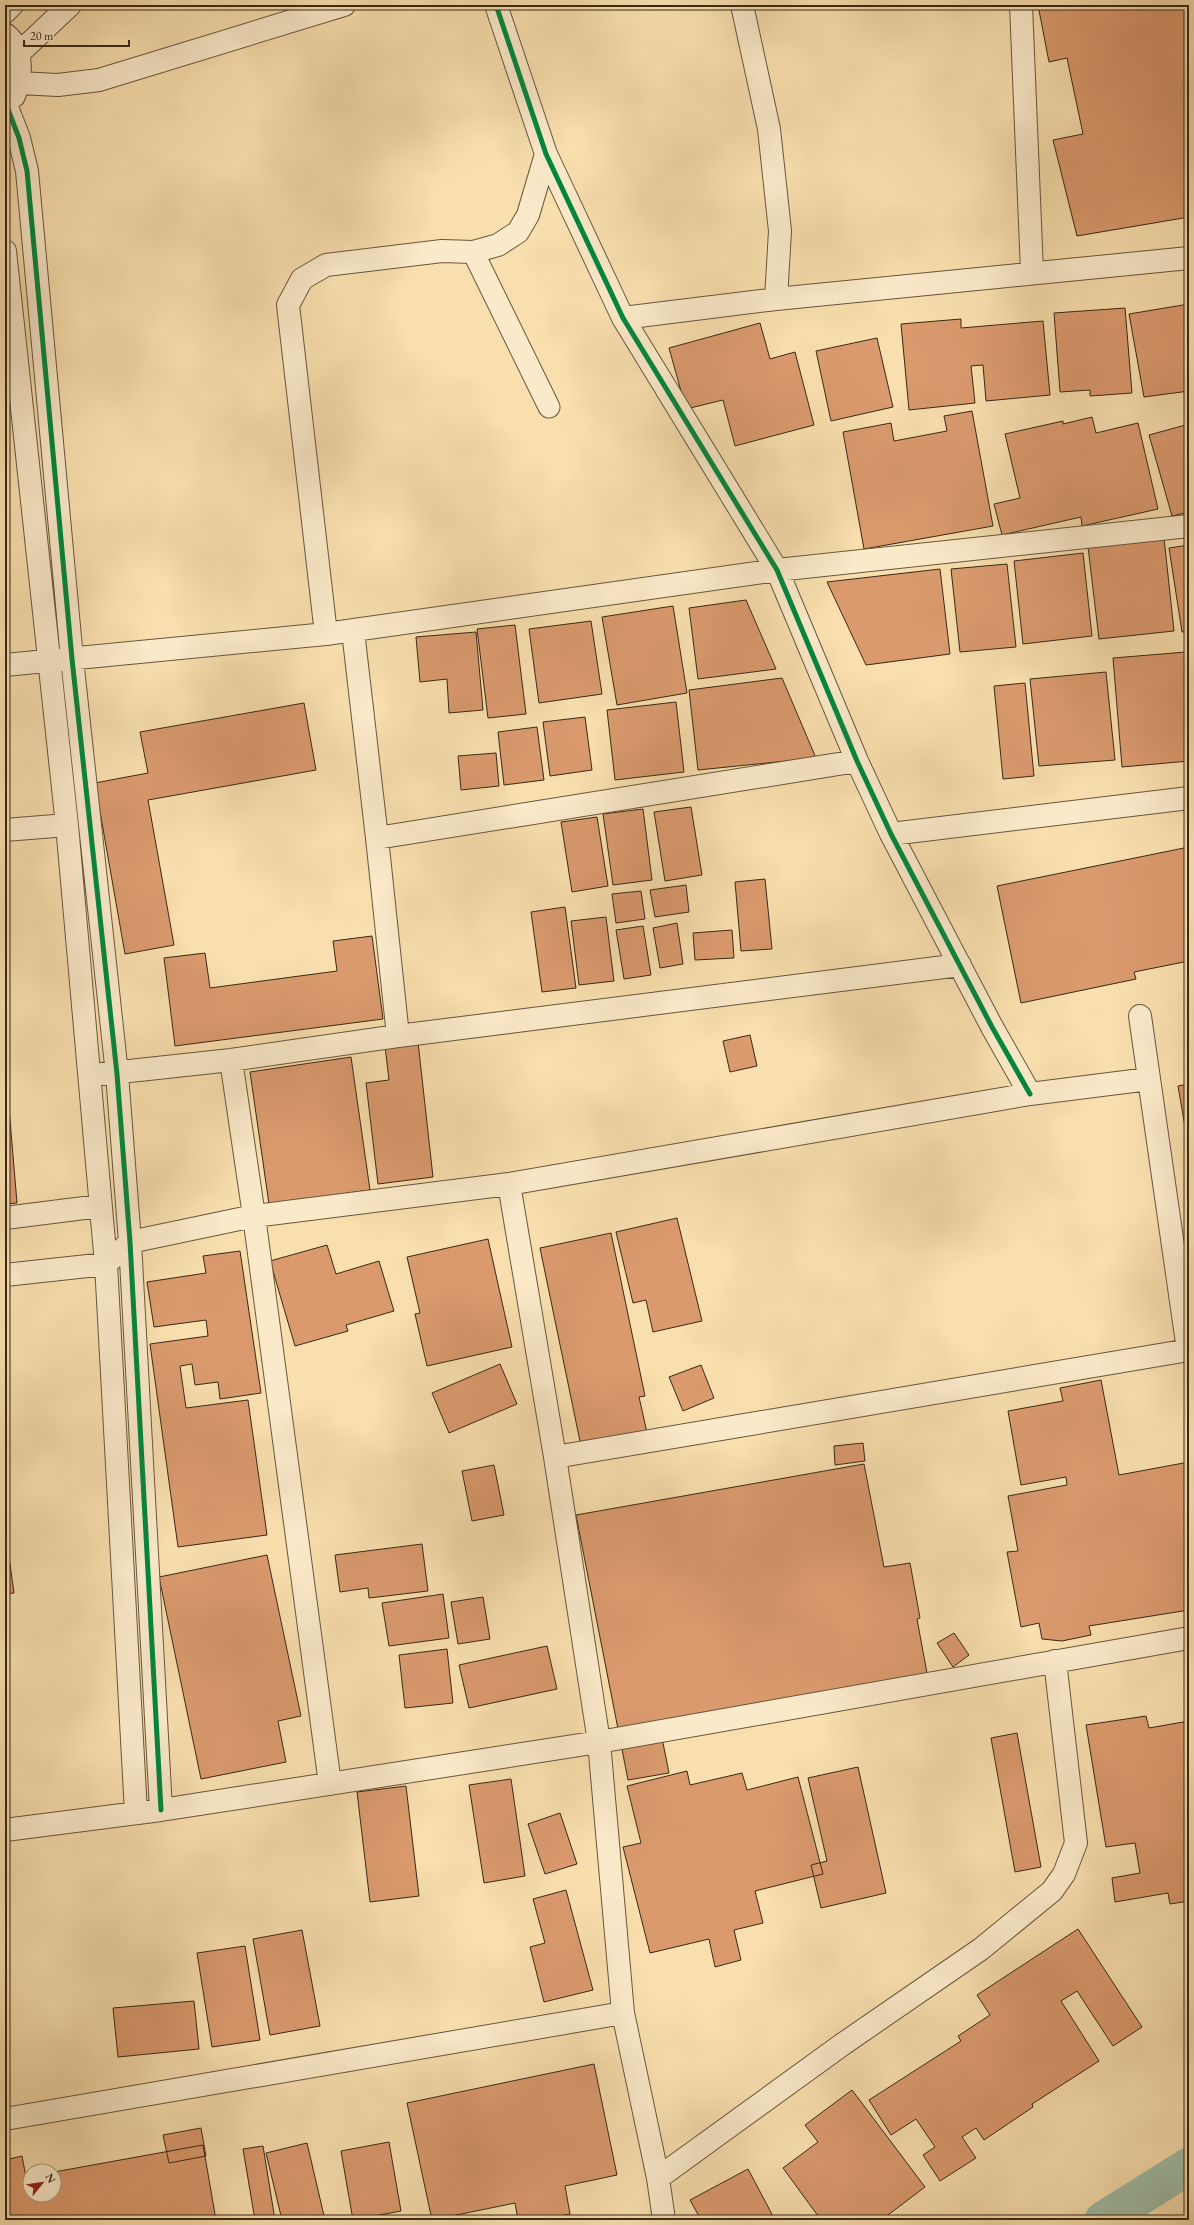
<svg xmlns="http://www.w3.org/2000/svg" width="1194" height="2225" viewBox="0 0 1194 2225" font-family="'EB Garamond',serif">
<rect width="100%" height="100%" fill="#f9dfae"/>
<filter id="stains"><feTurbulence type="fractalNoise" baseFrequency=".005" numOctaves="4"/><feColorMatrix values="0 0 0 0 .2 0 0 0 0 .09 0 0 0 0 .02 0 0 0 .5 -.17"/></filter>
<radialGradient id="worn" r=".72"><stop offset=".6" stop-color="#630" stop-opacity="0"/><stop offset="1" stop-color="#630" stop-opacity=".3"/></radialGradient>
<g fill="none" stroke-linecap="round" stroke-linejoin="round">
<!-- canal -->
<path stroke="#9fbda6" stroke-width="37" d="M1103 2220 1189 2166"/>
</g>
<!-- building -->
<path fill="#da9a6e" stroke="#382917" d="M1038 5H1189V217L1077 236 1053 140 1083 134 1067 58 1049 62Z
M1189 304V391L1144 397 1129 314Z
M1125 308 1132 393 1090 396V390L1060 392 1054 313Z
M961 319V328L1043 321 1050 395 986 401 983 365 971 366 975 403 909 410 901 324Z
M760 323 770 359 795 352 814 425 735 446 723 400 686 409 669 348Z
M877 338 893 407 831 421 816 351Z
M972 411 993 526 864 549 843 432 891 423 894 441 947 431 944 416Z
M1092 417 1096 433 1138 423 1158 509 1082 526 1081 517 1002 535 994 504 1020 498 1005 434 1063 421V424Z
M1189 424V512L1172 516 1149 435Z
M1164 538 1174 631 1099 639 1088 547Z
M1189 545V631L1182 632 1169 548Z
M1083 553 1092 636 1023 644 1014 561Z
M1007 564 1016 647 960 652 951 569Z
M940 569 950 654 866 665 827 582Z
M746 600 776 669 698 679 689 608Z
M673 606 687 693 617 705 602 617Z
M591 621 602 694 539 703 529 629Z
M515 625 526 714 488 718 477 629Z
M476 632 483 710 449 713 447 679 420 682 416 637Z
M1186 652 1189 687V761L1122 767 1113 658Z
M1106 672 1115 760 1039 766 1030 679Z
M782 678 816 758 698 770 689 690Z
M1025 683 1034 776 1003 779 994 686Z
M676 702 684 772 615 780 607 710Z
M304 703 316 770 148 800 174 945 125 954 95 783 148 773 140 732Z
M585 717 592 770 550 776 543 722Z
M537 727 544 780 504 785 498 732Z
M496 753 499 786 461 790 458 756Z
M691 807 702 875 665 881 654 812Z
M643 809 652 880 613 885 603 814Z
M597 817 608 886 572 892 561 822Z
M1189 847V961L1134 972 1136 979 1021 1003 997 886Z
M765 879 772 949 741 951 735 882Z
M686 885 689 912 655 917 650 890Z
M641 891 645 919 616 923 612 894Z
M565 907 576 988 542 992 531 912Z
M606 917 614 981 579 985 571 921Z
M677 923 683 964 660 968 653 928Z
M643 926 651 975 624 979 616 930Z
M732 930 734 958 695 960 693 933Z
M372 936 383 1019 175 1046 164 958 205 953 210 988 337 971 333 941Z
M750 1035 757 1066 730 1072 723 1041Z
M418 1042 433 1177 378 1184 366 1083 389 1080 385 1046Z
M351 1057 370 1190 269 1204 250 1072Z
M5 1061 17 1203 5 1204Z
M1189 1084V1150L1178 1086Z
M677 1218 702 1321 653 1332 646 1300 633 1303 616 1232Z
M611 1233 645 1396 639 1397 648 1437 582 1451 540 1248Z
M488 1239 512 1347 427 1366 415 1314 420 1313 407 1257Z
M327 1245 336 1274 379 1261 394 1311 346 1325 348 1331 295 1346 270 1261Z
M240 1251 261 1393 220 1399 218 1382 195 1385 192 1364 180 1366 186 1408 248 1400 267 1535 178 1547 150 1344 208 1336 206 1320 154 1327 147 1282 206 1273 203 1256Z
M500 1364 517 1404 449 1433 432 1393Z
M701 1365 714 1398 683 1411 669 1377Z
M1101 1380 1119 1475 1189 1462V1610L1089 1626 1091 1635 1062 1641 1042 1639 1039 1623 1021 1627 1007 1552 1018 1551 1008 1496 1067 1485 1066 1477 1021 1485 1008 1411 1063 1401 1060 1388Z
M863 1443 865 1461 835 1465 834 1446Z
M864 1464 884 1567 910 1563 920 1618 917 1619 927 1673 659 1723 669 1773 628 1780 576 1515Z
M494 1465 504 1515 472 1521 462 1471Z
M5 1529 14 1593 5 1594Z
M422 1544 428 1591 369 1598 368 1588 340 1592 335 1555Z
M267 1555 301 1716 278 1721 286 1762 201 1779 159 1577Z
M443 1594 449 1638 389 1646 382 1603Z
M483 1597 490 1639 458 1644 451 1602Z
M954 1633 969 1655 953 1667 937 1643Z
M547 1646 557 1689 469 1708 459 1665Z
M447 1649 453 1703 405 1708 399 1655Z
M1146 1716 1149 1728 1189 1721V1901L1170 1904 1168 1893 1115 1902 1112 1878 1140 1873 1135 1843 1106 1847 1086 1725Z
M1017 1733 1041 1867 1015 1872 991 1738Z
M858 1767 886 1893 821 1908 811 1865 827 1861 808 1778Z
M687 1771 690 1785 742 1773 747 1790 798 1777 823 1874 755 1891 763 1923 734 1930 741 1960 715 1967 709 1939 650 1953 623 1847 641 1843 627 1786Z
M511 1779 525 1876 484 1883 469 1785Z
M406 1786 419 1896 370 1902 357 1792Z
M560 1813 577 1864 545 1874 528 1824Z
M566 1890 593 1990 544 2002 530 1947 545 1943 533 1899Z
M1078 1929 1142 2027 1113 2046 1077 1991 1061 2001 1099 2061 1032 2104 1033 2107 984 2140 976 2128 962 2137 976 2158 940 2181 923 2155 935 2147 916 2119 891 2135 869 2100 961 2041 958 2036 990 2015 977 1995Z
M302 1930 320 2026 270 2035 253 1939Z
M245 1946 260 2040 212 2047 197 1953Z
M194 2001 199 2049 118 2057 113 2008Z
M594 2064 617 2175 565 2186 570 2214 541 2220H518L515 2203 432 2220 407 2103Z
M852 2090 925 2187 884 2218 886 2220H821L783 2168 818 2142 805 2125Z
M201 2128 206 2156 169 2163 163 2135Z
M389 2142 401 2211 353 2220 341 2151Z
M307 2143 325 2220H282L266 2153Z
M203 2145 216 2220H5V2160L22 2156 26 2177 30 2176V2195H54V2172Z
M263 2146 275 2220H255L243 2149Z
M748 2169 775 2220H701L690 2200Z"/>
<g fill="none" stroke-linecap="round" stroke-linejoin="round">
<defs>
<path id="service" d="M473 252 549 407"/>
<path id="minor" d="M496 5 546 154 623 318 777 570 857 761 891 834 992 1027 1030 1094
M742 5 769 129 780 231 776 299
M1021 5 1032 272
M5 12 12 5
M5 34C24 48 22 77 14 96
M18 54 70 5
M19 83 58 85 99 80 344 5
M7 107 19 138 27 171 72 659 117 1074 130 1242 161 1810
M5 251 67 825 106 1264 136 1813
M623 318 776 299 1189 258
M353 631 377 838 398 1036
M326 634 288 305 302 279 326 265 442 251 473 252 498 245 518 232 528 215 546 154
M5 665 326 634 777 570 1189 526
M5 830 67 825
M891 834 1189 798
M377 838 857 761
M1140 1016 1188 1350
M231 1060 254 1216 330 1784
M102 1074 231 1060 398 1036 960 965
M509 1184 555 1457 599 1742 623 2013 658 2178 664 2220
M5 1218 100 1206
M5 1275 106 1264 130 1242 254 1216 509 1184 1030 1094 1149 1079
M555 1457 1189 1350
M5 1830 161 1810 599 1742 1189 1638
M5 2119 623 2013
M658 2178 843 2044 981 1949 1052 1891 1064 1874 1076 1843 1055 1661"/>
</defs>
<!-- service casing -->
<use href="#service" stroke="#68563d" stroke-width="23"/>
<!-- minor casing -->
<use href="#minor" stroke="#68563d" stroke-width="24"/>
<!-- service -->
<use href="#service" stroke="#fbeaca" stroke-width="21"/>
<!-- minor -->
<use href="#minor" stroke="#fbeaca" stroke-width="22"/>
<defs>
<path id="cycleway" d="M496 5 546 154 623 318 777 570 857 761 891 834 992 1027 1030 1094
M7 107 19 138 27 171 72 659 117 1074 130 1242 161 1810"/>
</defs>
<!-- cycleway casing -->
<use href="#cycleway" stroke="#fbeaca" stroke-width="8"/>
<!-- cycleway -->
<use href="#cycleway" stroke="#00873e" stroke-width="5"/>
</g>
<!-- margin -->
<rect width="1194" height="2225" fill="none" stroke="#f9dfae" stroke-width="20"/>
<rect x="6" y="6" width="1182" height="2213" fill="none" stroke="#382917" stroke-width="2"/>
<rect x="10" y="10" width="1174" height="2205" fill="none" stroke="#382917"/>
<!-- north arrow -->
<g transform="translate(42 2183) rotate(60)"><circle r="19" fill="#fbeaca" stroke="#ad9d82"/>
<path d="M0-3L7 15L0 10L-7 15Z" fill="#8f2418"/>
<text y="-6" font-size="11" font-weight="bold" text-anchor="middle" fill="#382917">N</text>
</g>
<!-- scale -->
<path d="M24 40v6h105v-6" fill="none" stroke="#382917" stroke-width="2"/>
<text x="30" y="40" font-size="12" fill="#382917" stroke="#fbeaca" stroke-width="3" paint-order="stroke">20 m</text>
<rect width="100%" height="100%" filter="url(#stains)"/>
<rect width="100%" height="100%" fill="url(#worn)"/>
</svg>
